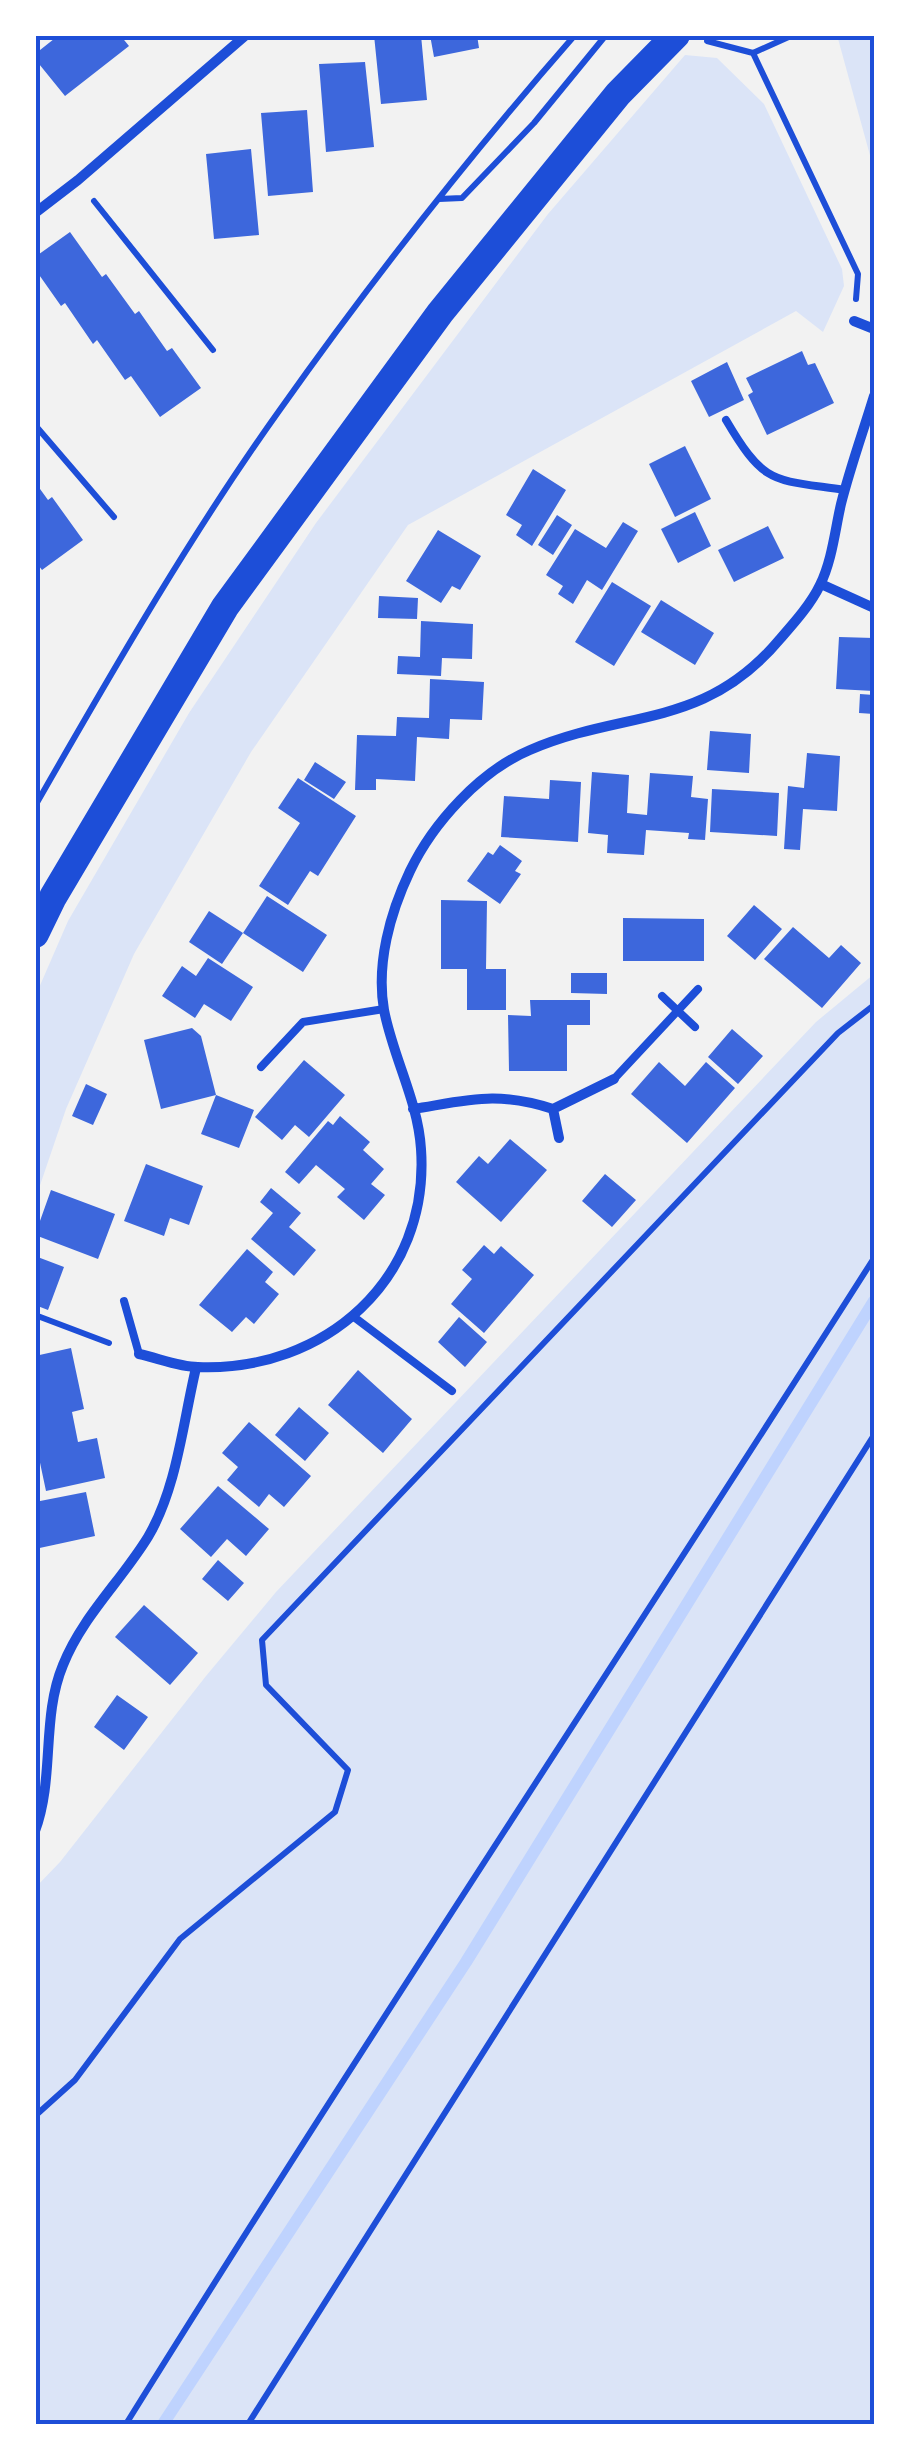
<svg xmlns="http://www.w3.org/2000/svg" width="909" height="2459" viewBox="0 0 909 2459" font-family="Cabin,sans-serif">
<rect width="100%" height="100%" fill="#f2f2f2"/>
<!-- green -->
<path fill="#dbe4f7" d="M837 35H874V170Z
M685 55 717 58 764 104 842 269 844 286 823 332 796 311 408 525 251 752 134 954 66 1109 35 1200V997L68 921 189 713 316 523 548 214Z
M874 974V2424H35V1888L60 1862 206 1676 276 1592 816 1022Z"/>
<g fill="none" stroke-linecap="round" stroke-linejoin="round">
<!-- stream -->
<path stroke="#bfd3fe" stroke-width="12" d="M163 2424 466 1962 874 1301"/>
</g>
<!-- building -->
<path fill="#3d67dc" d="M59 35H120L129 46 65 96 35 59V54Z
M374 35H421L427 100 381 104Z
M430 35H477L479 48 434 57Z
M365 62 374 147 326 152 319 64Z
M307 110 313 192 268 196 261 113Z
M251 149 259 235 214 239 206 154Z
M70 232 102 277 106 274 135 314 139 311 167 351 172 348 201 388 160 417 131 376 125 380 97 340 93 344 65 303 61 306 35 269V257Z
M802 351 808 365 815 363 834 403 767 435 748 395 753 392 746 378Z
M727 362 744 400 709 417 691 381Z
M685 446 711 499 675 517 649 464Z
M533 469 566 490 532 546 516 535 522 525 506 515Z
M35 482 48 500 52 497 83 540 42 570 35 561Z
M695 512 711 546 678 563 661 529Z
M557 515 572 525 553 555 538 545Z
M623 522 638 531 602 590 587 580 573 604 558 594 563 586 546 575 575 529 606 548Z
M768 526 784 558 734 582 718 550Z
M438 530 481 556 460 590 452 586 441 603 406 581Z
M612 582 651 606 614 666 575 642Z
M379 596 418 598 417 619 378 618Z
M661 600 714 633 695 665 641 632Z
M421 621 473 624 472 659 442 658 441 676 397 674 398 656 420 657Z
M839 637 874 638V691L836 689Z
M430 679 484 682 482 720 450 719 449 739 417 737 415 781 376 779V790H355L357 735 396 736 397 717 429 718Z
M860 694 874 695V714L859 713Z
M710 731 751 734 749 773 707 770Z
M807 753 840 756 837 811 803 809 800 850 784 849 788 786 804 788Z
M315 762 346 782 334 799 304 780Z
M592 772 629 775 627 813 647 815 650 773 693 776 691 797 708 799 705 840 688 839 689 833 646 830 644 855 607 853 608 835 588 833Z
M298 778 356 816 318 876 310 871 288 905 259 886 300 823 278 808Z
M550 780 581 782 578 842 501 837 504 796 549 799Z
M712 789 779 793 777 836 710 832Z
M500 845 522 861 515 871 521 874 500 904 467 881 488 852 493 855Z
M267 896 327 935 303 972 243 933 222 964 189 942 209 911 243 933Z
M441 900 487 901 486 969H506V1010H467V969H441Z
M754 905 782 929 755 960 727 936Z
M623 918 704 919V961H623Z
M793 927 829 958 841 945 861 963 822 1008 764 959Z
M208 958 253 987 231 1021 204 1004 195 1018 162 996 182 966 196 976Z
M571 973H607V994L571 993Z
M530 1000H590V1025H567V1071H509L508 1015 531 1016Z
M192 1028 201 1036 216 1095 161 1109 144 1040Z
M732 1029 763 1056 738 1084 708 1057Z
M304 1060 345 1095 309 1137 295 1125 282 1140 255 1117Z
M659 1062 685 1086 706 1062 735 1088 687 1143 631 1094Z
M86 1084 107 1094 93 1125 72 1116Z
M216 1095 254 1110 239 1148 201 1134Z
M340 1116 370 1142 363 1150 384 1169 371 1184 385 1195 364 1220 337 1197 345 1189 316 1165 299 1184 285 1172 328 1121 333 1125Z
M510 1139 547 1170 501 1222 456 1182 479 1156 488 1164Z
M146 1164 203 1186 189 1225 170 1218 164 1236 124 1221Z
M605 1174 636 1200 612 1227 582 1201Z
M271 1188 301 1213 289 1227 316 1250 294 1276 251 1239 273 1213 260 1202Z
M51 1190 115 1214 98 1259 35 1235Z
M484 1245 494 1254 501 1246 534 1275 484 1333 451 1304 472 1279 462 1270Z
M247 1249 273 1272 265 1282 279 1294 254 1324 246 1317 232 1332 199 1305Z
M35 1256 64 1267 48 1310 35 1305Z
M459 1317 487 1342 465 1367 438 1342Z
M71 1348 84 1409 72 1412 78 1442 97 1438 105 1478 46 1491 35 1439V1405L40 1404 35 1356Z
M358 1370 412 1419 383 1453 328 1405Z
M299 1407 329 1433 305 1461 275 1435Z
M249 1422 311 1476 284 1507 269 1494 259 1507 227 1480 238 1467 222 1453Z
M218 1486 269 1529 246 1556 227 1539 211 1557 180 1529Z
M86 1492 95 1536 35 1549V1502Z
M218 1560 244 1583 228 1601 202 1579Z
M144 1605 198 1653 170 1685 115 1637Z
M117 1695 148 1717 124 1750 94 1727Z"/>
<g fill="none" stroke-linecap="round" stroke-linejoin="round">
<!-- path -->
<path stroke="#1d4ed8" stroke-width="6" d="M707 41 753 53 858 274 856 299
M753 53 793 35
M439 199 462 198 534 123 606 35
M94 201 213 350
M35 425 114 517
M35 806C112 672 189 537 279 411 371 281 470 155 575 35
M35 1315 109 1343
M35 2116 75 2080 180 1939 335 1812 348 1770 266 1685 262 1640 838 1033 874 1005
M126 2424C370 2032 626 1648 874 1258
M248 2424 874 1435"/>
<!-- service -->
<path stroke="#1d4ed8" stroke-width="8" d="M726 420C765 486 772 479 845 490
M662 996 695 1027
M261 1067 303 1022 384 1009
M614 1079 698 989
M124 1301 139 1354
M354 1317 452 1391"/>
<!-- minor -->
<path stroke="#1d4ed8" stroke-width="10" d="M35 213 78 180 246 35
M854 321 874 329
M821 584 874 608
M413 1109C470 1100 497 1091 553 1109
M559 1138 553 1109 614 1079
M139 1354C158 1358 179 1367 198 1367 325 1372 430 1279 421 1149 418 1101 393 1057 384 1010 376 964 390 913 410 871 433 823 480 771 530 750 625 709 704 730 780 639 794 623 811 604 820 585 832 561 835 530 841 504 850 468 863 432 874 396
M35 1831C55 1777 41 1718 63 1665 82 1617 121 1581 148 1537 177 1488 183 1422 196 1368"/>
<!-- trunk -->
<path stroke="#1d4ed8" stroke-width="28" d="M35 934 53 897 225 607 440 313 618 94 676 35"/>
</g>
<!-- border -->
<rect width="909" height="2459" fill="none" stroke="#ffffff" stroke-width="75"/>
<rect x="38" y="38" width="834" height="2384" fill="none" stroke="#1d4ed8" stroke-width="4"/>
</svg>
